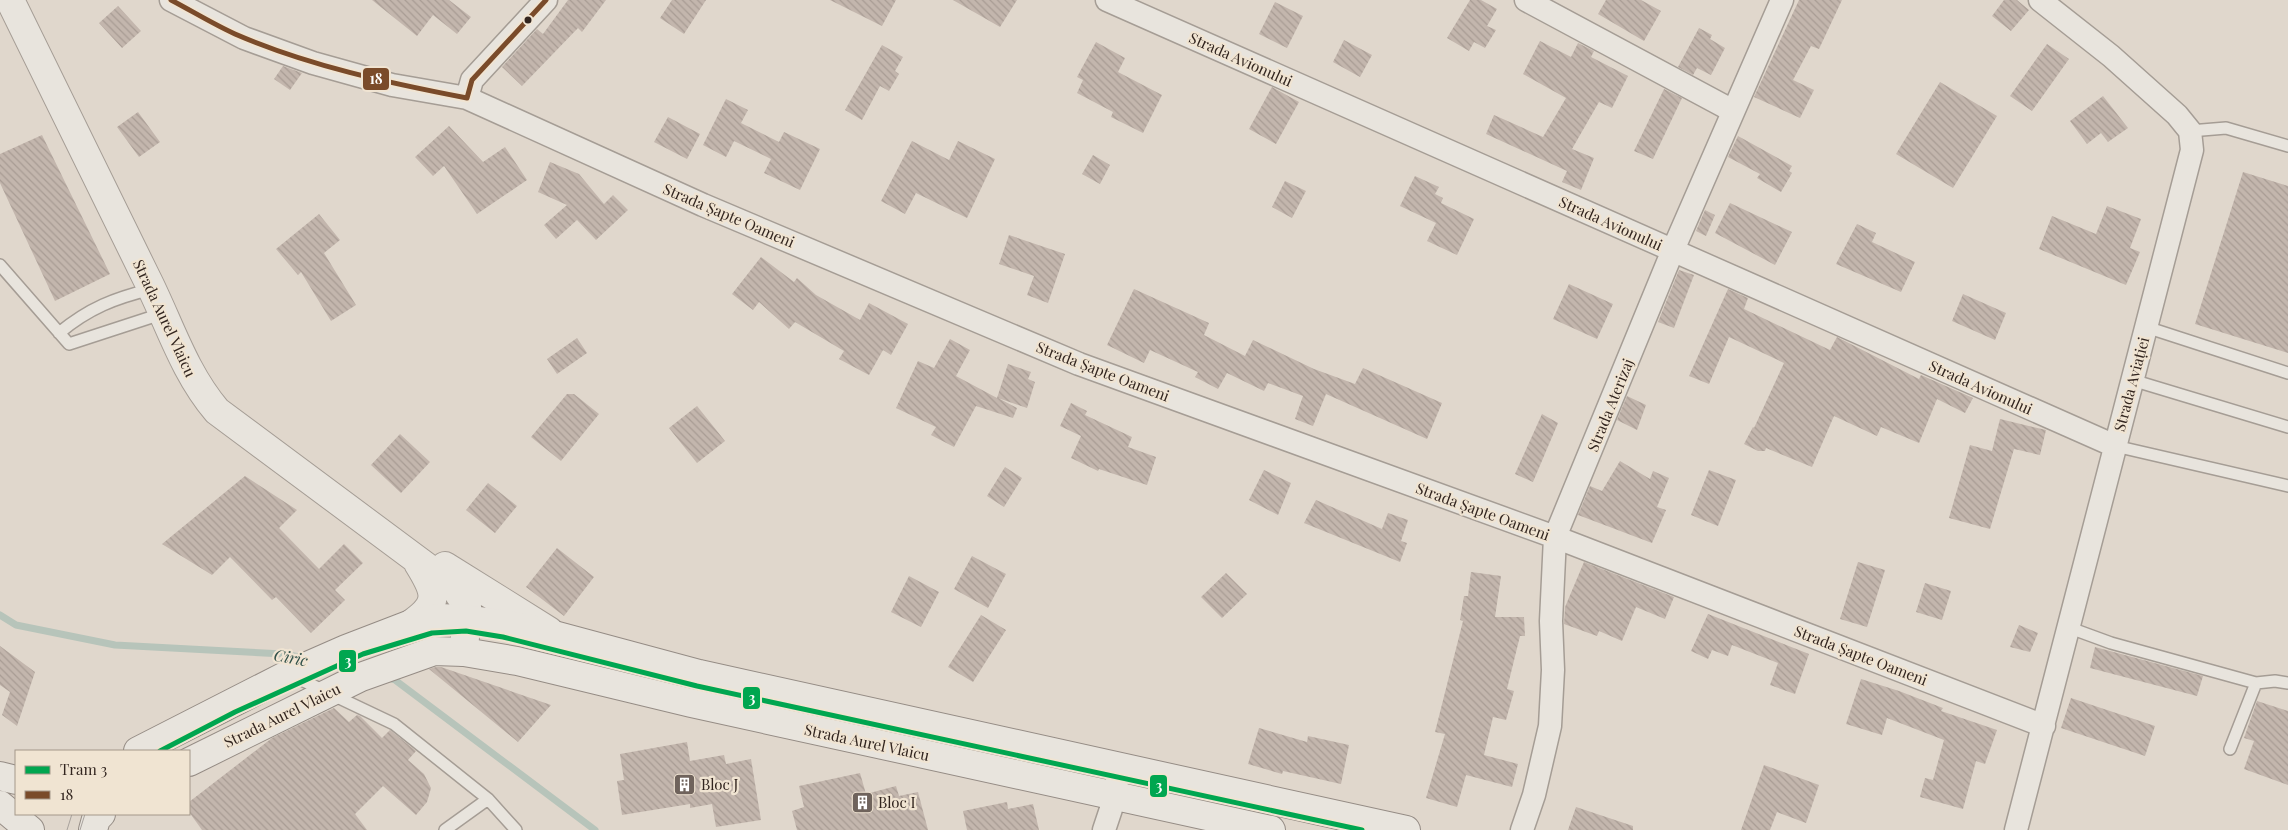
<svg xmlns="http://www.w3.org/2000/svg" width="2288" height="830" viewBox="0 0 2288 830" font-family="'Playfair Display',serif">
<defs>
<pattern id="building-back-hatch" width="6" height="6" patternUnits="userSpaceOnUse" patternTransform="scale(1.25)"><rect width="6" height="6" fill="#c3b6ad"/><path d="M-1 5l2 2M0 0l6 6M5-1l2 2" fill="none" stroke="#a89c94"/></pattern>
</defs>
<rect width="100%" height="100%" fill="#e0d7cc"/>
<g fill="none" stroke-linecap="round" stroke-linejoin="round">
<!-- stream -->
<path stroke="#b7c4ba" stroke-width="7" d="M0 615 16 625 115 645 284 654 304 658
M332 665 355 670
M385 677 395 680 595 830"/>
</g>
<!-- building -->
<path fill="url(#building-back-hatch)" d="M372 0H449L471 17 457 34 433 15 417 36Z
M568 0H606L582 32 578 28 522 86 502 67 537 29 543 34Z
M672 0H706L684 34 660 18Z
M830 0H896L882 26Z
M953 0H1017L1000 27Z
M1470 0H1481L1497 9 1487 26 1496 30 1485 48 1474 42 1469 51 1447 38Z
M1606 0H1641L1661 11 1644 41 1598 14Z
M1799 0H1842L1819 49 1811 46 1793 80 1814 90 1800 118 1754 97Z
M2004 0H2017L2029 10 2011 31 1992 16Z
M1275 2 1303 16 1287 48 1259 34Z
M118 6 141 31 122 48 99 23Z
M1699 28 1712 35 1710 39 1725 48 1711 75 1697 68 1693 75 1678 67Z
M1344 40 1372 55 1360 77 1333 62Z
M1540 41 1571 57 1578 43 1594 51 1591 57 1628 76 1612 108 1599 102 1572 149 1594 158 1581 190 1562 182 1567 171 1486 134 1494 115 1543 137 1566 98 1523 74Z
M1096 42 1125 58 1118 72 1162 95 1143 133 1111 117 1113 112 1077 93 1083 80 1077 77Z
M2047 44 2069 59 2032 111 2010 96Z
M882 45 903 57 895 71 899 74 889 91 880 86 862 120 845 110Z
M283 66 302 73 290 90 274 79Z
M1940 82 1997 116 1953 188 1896 154Z
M1272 87 1299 102 1276 144 1249 129Z
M1664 89 1682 98 1653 159 1634 151Z
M2103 96 2128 128 2108 142 2101 133 2087 144 2070 121Z
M726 99 748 110 741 123 779 142 784 132 820 149 800 190 764 173 771 159 734 141 726 157 703 145Z
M138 112 160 142 139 157 117 127Z
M668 117 700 134 687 159 654 142Z
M449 126 483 162 505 147 527 180 477 214 444 166 433 176 415 157Z
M42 135 110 274 55 301 0 183V154Z
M1738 136 1792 166 1789 171 1792 173 1781 192 1757 178 1760 174 1728 157Z
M912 141 949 160 958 141 995 159 967 218 916 193 905 214 881 201Z
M1093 155 1110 165 1100 184 1082 174Z
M550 162 579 174 604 204 613 195 628 210 596 240 577 220 556 239 544 225 567 205 538 192Z
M2243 172 2288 186V353L2195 324Z
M1415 176 1439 187 1435 194 1443 198 1441 203 1474 219 1457 255 1427 241 1436 223 1400 206Z
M1285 181 1306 191 1292 218 1272 207Z
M1730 203 1792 232 1775 265 1715 233Z
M2107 206 2141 219 2130 248 2140 252 2126 285 2039 249 2052 216 2096 234Z
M1705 210 1715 215 1706 236 1696 231Z
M319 214 340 240 324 253 356 305 331 321 301 272 298 275 276 249Z
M1857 224 1876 233 1872 242 1915 262 1901 292 1836 264Z
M1009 235 1065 254 1048 303 1027 295 1034 276 999 264Z
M761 257 794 282 797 278 816 295 860 320 869 303 908 324 891 355 883 350 869 375 839 359 844 351 795 322 789 329 759 302 753 310 732 294Z
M1679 270 1694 275 1674 328 1658 322Z
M1569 284 1613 304 1597 339 1553 319Z
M1134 289 1209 323 1204 335 1245 356 1253 340 1314 369 1355 384 1363 368 1442 403 1427 439 1326 394 1313 426 1295 419 1303 396 1268 383 1264 391 1227 373 1218 389 1195 377 1198 372 1150 350 1144 363 1107 345Z
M1728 289 1748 298 1744 309 1830 350 1837 337 1919 379 1921 375 1973 398 1965 413 1937 399 1919 443 1881 427 1877 436 1834 416 1812 467 1766 448 1765 451H1758L1744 444 1753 427 1754 428 1784 363 1729 337 1709 384 1689 376Z
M1963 294 2006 313 1995 340 1952 321Z
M577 338 587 353 557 374 547 359Z
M950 339 970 350 956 376 997 398 1008 364 1031 372 1028 379 1035 382 1027 408 998 398 1017 408 1013 418 976 406 954 447 931 435 936 427 896 408 918 361 934 368Z
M567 394H574L599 414 561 461 531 437Z
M1627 396 1646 405 1637 430 1617 420Z
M1071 403 1087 411 1085 415 1132 437 1128 447 1156 457 1147 485 1099 469 1098 471 1071 458 1081 436 1060 426Z
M697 406 725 441 697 463 669 428Z
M1542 414 1558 423 1533 482 1515 474Z
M2000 419 2046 430 2040 455 2014 449 1990 529 1949 518 1970 445 1992 451Z
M400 434 430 462 401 493 371 465Z
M1620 461 1650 479 1653 471 1669 478 1657 507 1666 510 1652 543 1578 515 1590 486 1602 491Z
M1005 467 1022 478 1004 507 987 496Z
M1264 470 1291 483 1278 515 1249 500Z
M1709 470 1736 480 1718 526 1691 515Z
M245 476 297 510 279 528 319 569 344 544 363 563 335 590 345 600 311 633 276 597 272 600 230 557 212 575 162 544Z
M488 483 517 506 495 533 466 510Z
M1316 500 1382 529 1388 513 1408 520 1401 541 1407 543 1400 562 1304 523Z
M557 548 594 577 564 616 526 587Z
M972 556 1006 574 988 608 954 589Z
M1584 562 1674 597 1665 619 1636 607 1622 641 1599 631 1597 636 1564 624 1565 607Z
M1858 562 1885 570 1867 627 1840 619Z
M1471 572 1501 576 1495 617H1524L1525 636H1520L1507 689 1514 691 1506 720 1493 717 1484 755 1518 764 1512 787 1466 775 1457 807 1426 798 1445 734 1435 732 1463 621 1460 620 1464 596H1468Z
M1226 573 1247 594 1222 618 1201 597Z
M909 576 939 592 921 627 891 612Z
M1925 583 1951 591 1942 620 1916 612Z
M1708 614 1809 654 1795 694 1770 685 1778 663 1732 645 1728 656 1712 650 1708 659 1691 651Z
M981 615 1006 630 973 682 948 667Z
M2019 625 2038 633 2030 652 2010 647Z
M0 646 35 672 17 726 2 715 10 692 0 685Z
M2095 647 2203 676 2197 696 2090 668Z
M436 667H441L551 705 518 742 429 669Z
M1861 679 1899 691 1943 708 1941 711 1997 730 1985 764 1976 761 1963 809 1920 797 1925 778 1933 780 1944 740 1887 718 1882 735 1846 724Z
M2071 698 2155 726 2145 756 2061 728Z
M2257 701 2288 711V785L2244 769 2254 741 2244 738Z
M334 708 349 722 357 715 360 716 382 738 390 730 416 751 408 760 424 774 431 788 427 802 416 815 383 786 355 814 367 830H202L189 812V802L272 738Z
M1259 728 1307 742 1308 736 1349 745 1341 784 1283 771 1282 774 1248 764Z
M687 742 690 761 724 755 726 764 751 759 761 820 716 827 712 804 690 808V804L622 815 617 781 624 780 620 754Z
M1764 765 1819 785 1806 823 1777 812 1770 830H1741Z
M860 773 866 794 896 786 899 796 918 792 928 830H797L792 811 804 807 799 786Z
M1007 802 1008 809 1033 804 1039 830H967L963 811Z
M1576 807 1633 826V830H1568Z"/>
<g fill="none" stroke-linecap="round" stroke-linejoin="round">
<defs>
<path id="service" d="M2190 131 2226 128 2288 146
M0 265 69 344 161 314
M2146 327 2288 373
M59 333C89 308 115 298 152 289
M2132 380 2288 427
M2115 446 2288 486
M2070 628 2111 643 2256 683 2275 681 2288 683
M293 676 394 724 488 799 516 830
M2230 749 2256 683
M445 830 488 799"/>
<path id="minor" d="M171 0 244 38 313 63 392 85 467 98 703 205 1079 364 1555 537 2044 726
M1107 0 2115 446
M1526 0 1733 111
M467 98 472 80 546 0
M1104 830 1111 809 1120 767
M1522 830 1534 795 1550 726 1553 670 1551 621 1555 537 1673 250 1782 0
M2016 830 2192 150 2190 131 2177 115 2111 56 2040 0"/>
<path id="tertiary" d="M10 0C55 92 101 184 146 277 169 322 183 371 217 411L455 588 467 606 464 652
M445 566 549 631
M411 624C441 603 436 592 418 563"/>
<path id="secondary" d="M138 751 289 674 346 649 411 624 438 618 466 619 528 628 699 674 1406 830
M189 762 361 677 434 651 464 652 517 661 691 703 1271 830
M0 776 16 780
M0 805 30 830
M93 830 96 819 101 814"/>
</defs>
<!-- service casing -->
<use href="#service" stroke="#a59d95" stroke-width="14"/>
<!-- minor casing -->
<use href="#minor" stroke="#a59d95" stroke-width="25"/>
<!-- tertiary casing -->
<use href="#tertiary" stroke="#a59d95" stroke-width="30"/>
<!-- secondary casing -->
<use href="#secondary" stroke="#958c85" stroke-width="30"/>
<!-- service -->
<use href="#service" stroke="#e8e4dd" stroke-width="11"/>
<!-- minor -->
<use href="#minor" stroke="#e8e4dd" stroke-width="22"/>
<!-- tertiary -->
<use href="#tertiary" stroke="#e8e4dd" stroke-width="28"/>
<!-- secondary -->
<use href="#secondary" stroke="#e8e4dd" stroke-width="28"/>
<!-- tram -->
<path stroke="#a8a29d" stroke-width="1" d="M67 830 72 814
M80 830 85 814"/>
<defs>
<path id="bus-1" d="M171 0C192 11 213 24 235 34 309 66 389 83 467 98L472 80 546 0"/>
</defs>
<!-- bus-1 casing -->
<use href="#bus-1" stroke="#f0e4d2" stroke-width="9"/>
<!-- bus-1 -->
<use href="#bus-1" stroke="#7a4b2a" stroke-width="5"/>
<defs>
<path id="tram-1" d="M160 751 235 712 363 654 432 633 466 631 503 637 697 686 1362 830"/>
</defs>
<!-- tram-1 casing -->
<use href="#tram-1" stroke="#f0e4d2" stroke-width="9"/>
<!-- tram-1 -->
<use href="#tram-1" stroke="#00a650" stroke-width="5"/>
</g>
<!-- icons -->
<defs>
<symbol id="building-square" viewBox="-11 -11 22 22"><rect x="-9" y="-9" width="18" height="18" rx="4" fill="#6f635c" stroke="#f0e4d2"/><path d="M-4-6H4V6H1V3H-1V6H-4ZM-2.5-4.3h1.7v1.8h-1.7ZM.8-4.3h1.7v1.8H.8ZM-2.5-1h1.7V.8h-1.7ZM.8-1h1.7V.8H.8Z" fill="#fff"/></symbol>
</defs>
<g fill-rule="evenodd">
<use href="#building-square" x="672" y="772" width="25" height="25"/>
<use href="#building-square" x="850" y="790" width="25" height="25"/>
</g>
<!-- markers -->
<circle fill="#32251f" stroke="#f0e4d2" stroke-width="2" cx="528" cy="20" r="4.5"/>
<g text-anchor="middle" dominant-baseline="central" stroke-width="4.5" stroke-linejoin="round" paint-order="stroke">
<!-- street labels -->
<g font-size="15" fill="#32251f" stroke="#f0e4d2">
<text transform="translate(1241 59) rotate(24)">Strada Avionului</text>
<text transform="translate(729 215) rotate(23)">Strada Șapte Oameni</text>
<text transform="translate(1611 223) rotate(24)">Strada Avionului</text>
<text transform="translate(165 318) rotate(65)">Strada Aurel Vlaicu</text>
<text transform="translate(1103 371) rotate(21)">Strada Șapte Oameni</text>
<text transform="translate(2131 384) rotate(-75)">Strada Aviației</text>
<text transform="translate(1981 387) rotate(24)">Strada Avionului</text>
<text transform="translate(1610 405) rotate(-68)">Strada Aterizaj</text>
<text transform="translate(1483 511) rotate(20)">Strada Șapte Oameni</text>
<text transform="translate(1861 655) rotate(21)">Strada Șapte Oameni</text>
<text transform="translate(282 715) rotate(-26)">Strada Aurel Vlaicu</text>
<text transform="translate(867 742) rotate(12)">Strada Aurel Vlaicu</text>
</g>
<!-- poi labels -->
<g font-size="15" fill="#32251f" stroke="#f0e4d2" text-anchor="start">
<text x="701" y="784">Bloc J</text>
<text x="878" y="802">Bloc I</text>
</g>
<!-- water labels -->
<g font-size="16" font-style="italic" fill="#305049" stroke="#f0e4d2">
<text transform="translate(291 657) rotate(10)">Ciric</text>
</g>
</g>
<g stroke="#f0e4d2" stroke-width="2">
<rect x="362" y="67" width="28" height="24" rx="5" fill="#7a4b2a"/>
<rect x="338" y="649" width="19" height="24" rx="5" fill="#00a650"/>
<rect x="742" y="686" width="19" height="24" rx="5" fill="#00a650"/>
<rect x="1149" y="774" width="19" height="24" rx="5" fill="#00a650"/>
</g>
<g font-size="14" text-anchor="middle" font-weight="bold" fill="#fff">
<text x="376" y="84">18</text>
<text x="348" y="666">3</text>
<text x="752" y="703">3</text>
<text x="1159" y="791">3</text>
</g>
<!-- legend -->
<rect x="15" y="750" width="175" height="65" fill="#f0e4d2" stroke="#a4988a"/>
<rect x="25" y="766" width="25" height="8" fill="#00a650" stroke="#a4988a"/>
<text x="60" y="775" font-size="15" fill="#32251f">Tram 3</text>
<rect x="25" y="791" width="25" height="8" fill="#7a4b2a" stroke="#a4988a"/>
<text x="60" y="800" font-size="15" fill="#32251f">18</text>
</svg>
